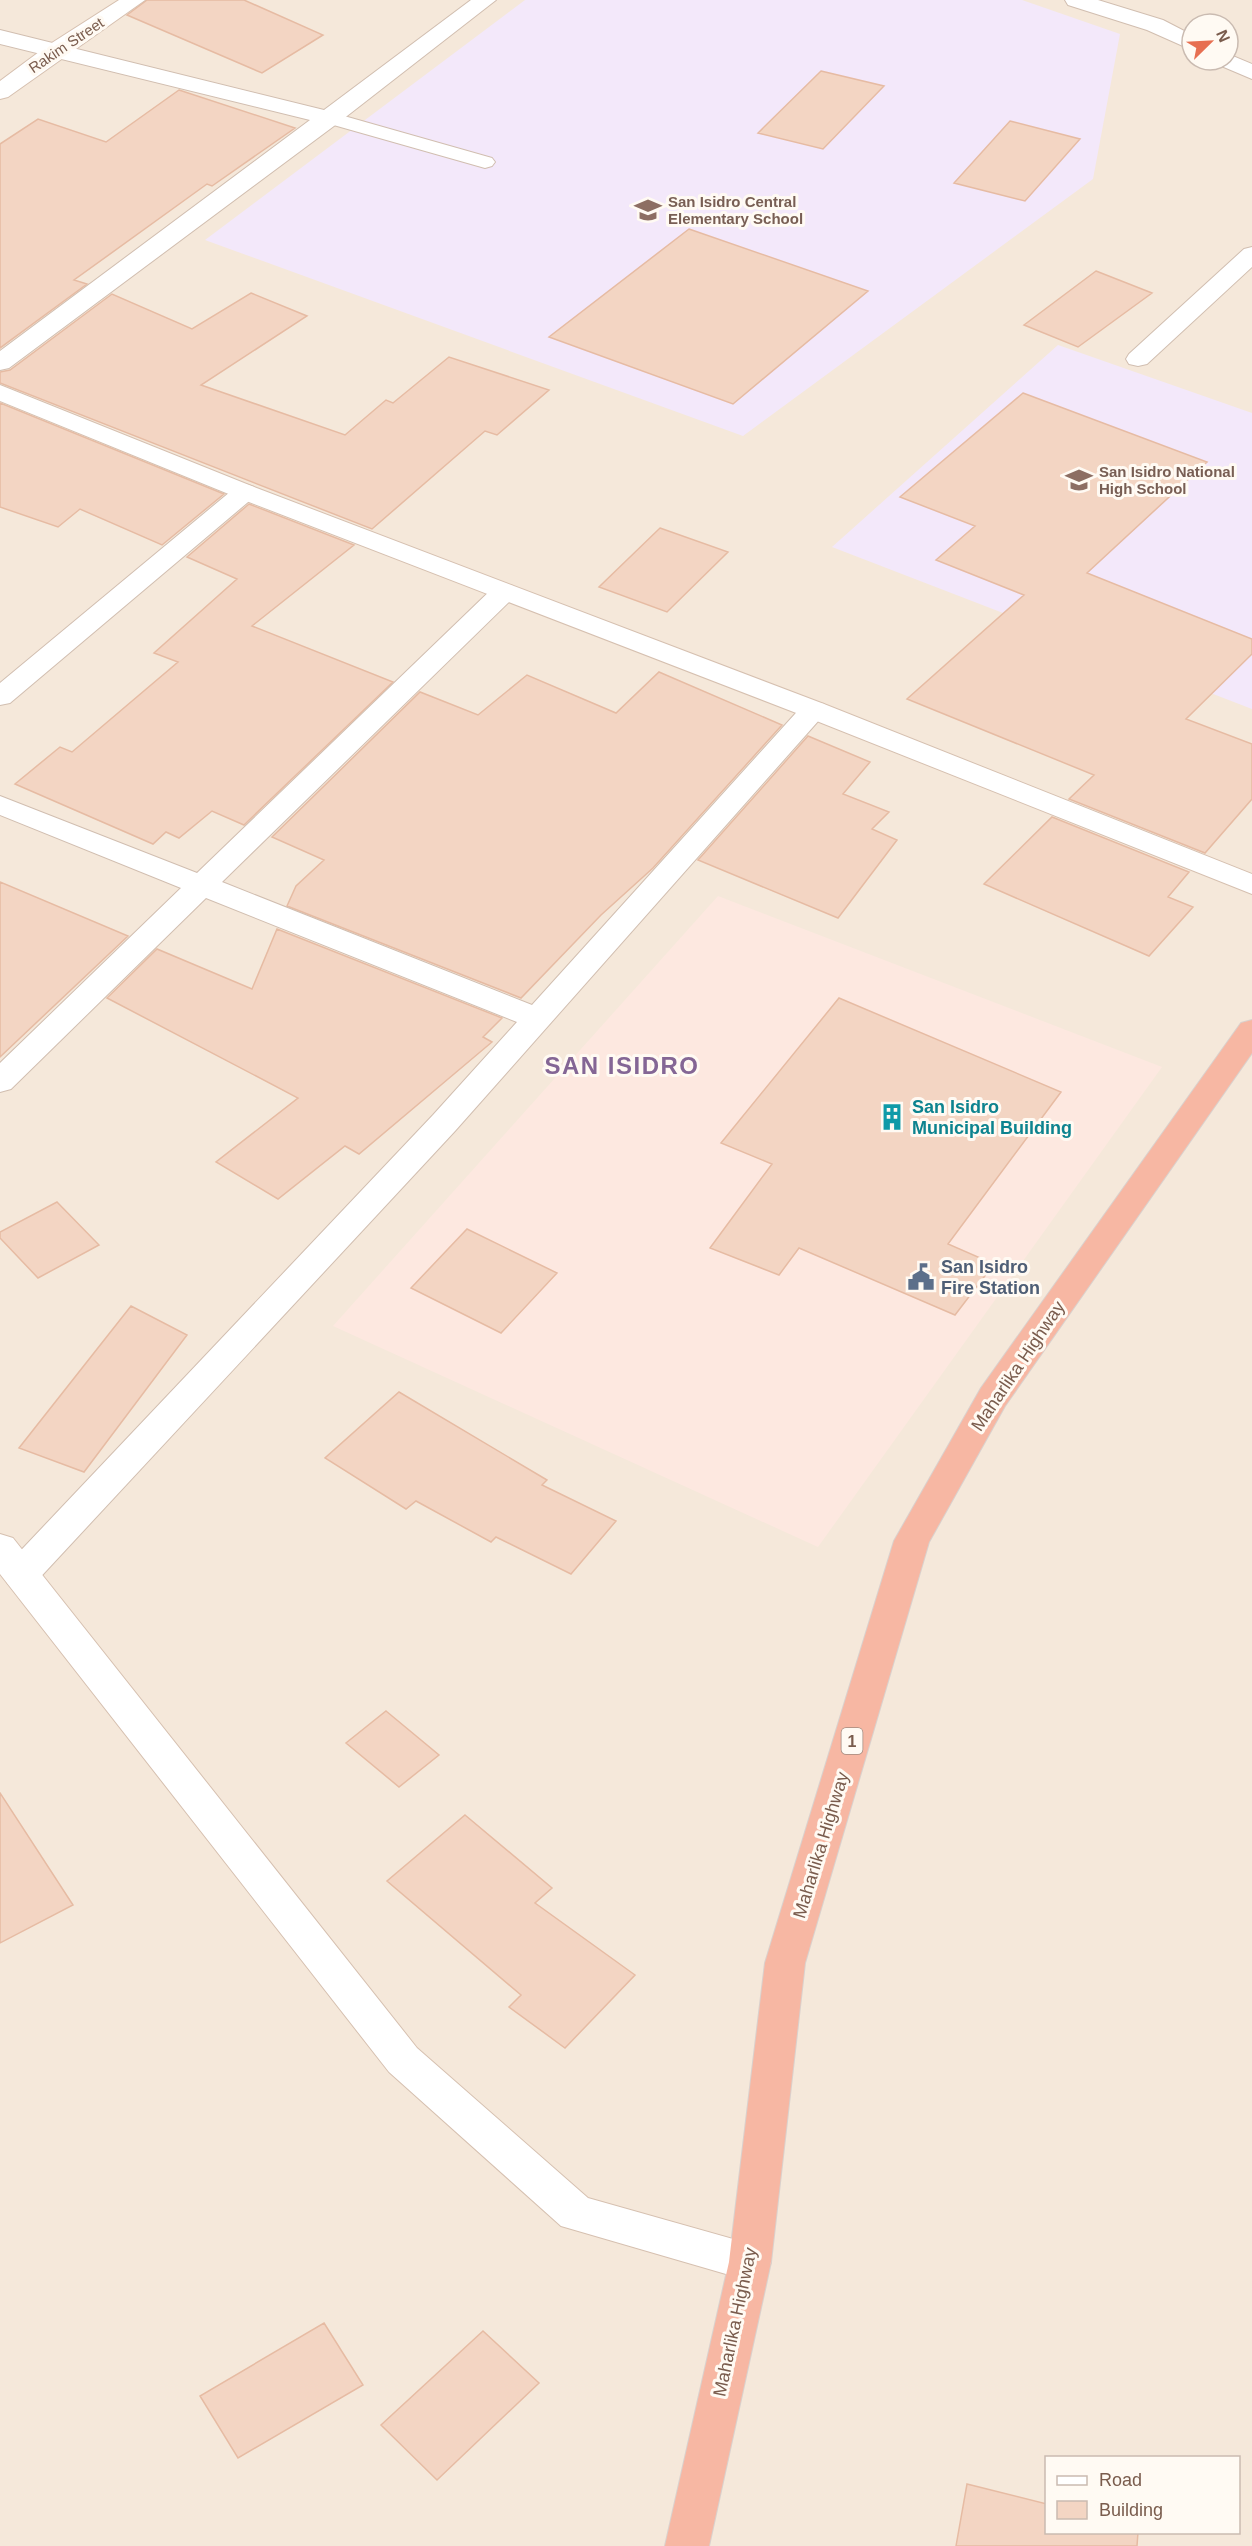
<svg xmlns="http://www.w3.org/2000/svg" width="1252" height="2546" viewBox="0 0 1252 2546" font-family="Arial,sans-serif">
<rect width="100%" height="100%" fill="#fdf6ec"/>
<!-- residential -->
<path fill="#f5e8da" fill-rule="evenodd" d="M0 0H1252V2546H0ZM1192 24H1228V60H1192ZM1046 2458H1238V2532H1046Z"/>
<!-- commercial -->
<path fill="#fde8e0" d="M718 896 1162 1067 818 1547 333 1326Z"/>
<!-- education -->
<path fill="#f3e8fa" d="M525 0H1022L1120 34 1093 179 743 436 205 240Z
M1058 345 1252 413V709L832 547Z"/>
<!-- building -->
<path fill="#f3d5c3" stroke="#e6bba3" stroke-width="1.5" d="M147 0H244L323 35 262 73 127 15Z
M821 71 884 86 823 149 758 133Z
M179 90 295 128 212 186 207 184 74 280 87 284 0 348V144L38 119 106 142Z
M1010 121 1080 139 1025 201 954 183Z
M689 229 868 291 733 404 549 337Z
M1096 271 1152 293 1078 347 1024 325Z
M251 293 307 316 201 385 345 435 386 400 393 403 449 357 549 390 497 435 485 431 372 529 0 383V372L10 370 112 294 192 329Z
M1023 393 1207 462 1087 573 1252 639V654L1186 719 1252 744V799L1205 853 1069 799 1094 775 907 699 1024 595 936 560 975 526 900 497Z
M0 403 224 494 162 545 80 509 58 527 0 507Z
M249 504 354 545 252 626 393 682 244 825 212 811 179 838 166 832 153 844 15 784 60 747 72 752 178 662 154 653 237 579 187 557Z
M660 528 728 552 667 612 599 587Z
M659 672 782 725 653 868 601 915 521 998 287 906 296 886 324 860 272 837 420 692 478 715 527 675 616 713Z
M808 736 870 762 843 794 889 812 872 829 897 840 838 918 698 860Z
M1052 817 1189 872 1168 897 1193 907 1149 956 984 884Z
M0 882 128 936 0 1057Z
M277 929 502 1018 483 1037 492 1042 359 1154 345 1146 278 1199 216 1162 298 1098 107 998 157 949 252 989Z
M839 998 1061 1092 948 1244 994 1264 955 1315 799 1248 779 1275 710 1248 772 1164 721 1143Z
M57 1202 99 1245 38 1278 0 1238V1232Z
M467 1229 557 1273 501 1333 411 1288Z
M131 1306 187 1335 84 1472 19 1448Z
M399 1392 547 1480 542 1485 616 1521 571 1574 496 1537 491 1542 416 1501 406 1509 325 1458Z
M386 1711 439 1755 399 1787 346 1743Z
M0 1793 73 1905 0 1943Z
M465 1815 552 1888 535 1903 635 1975 565 2048 509 2007 521 1995 387 1881Z
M324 2323 363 2385 238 2458 200 2396Z
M483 2331 539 2383 437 2480 381 2425Z
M967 2484 1047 2504V2532H1138L1137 2546H956Z"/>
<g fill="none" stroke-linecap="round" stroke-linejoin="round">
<defs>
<path id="lane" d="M330 112 492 158 495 162 492 166 485 168 323 122 320 118 323 114Z"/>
<path id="street" d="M471 0H496L338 123 9 368 0 370V351L310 120 0 44V30L324 110Z
M1065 0H1098L1163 20 1192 35V50L1147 30 1068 5Z
M1228 54 1252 64V79L1219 65 1216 60H1228Z
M1252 247V267L1147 364 1138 366 1129 364 1126 359 1129 354 1244 249Z
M245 484 254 487 258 492 254 497 10 703 0 705V683L236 487Z
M504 584 513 586 517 592 513 598 222 882 532 1005 804 704 814 702 824 704 828 710 455 1131 34 1584 21 1588 8 1584 3 1574 8 1564 433 1115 517 1022 206 898 11 1089 0 1092V1063L181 888 0 815V796L197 873 495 586Z"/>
<path id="secondary" d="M119 0H145L8 97 0 99V81L47 46Z
M0 385 254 487 824 704 1252 874V894L804 716 236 497 0 401Z
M0 1534 13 1538 417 2048 588 2198 765 2248 771 2262 765 2276 750 2281 561 2226 389 2072 0 1574Z"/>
<path id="highway" d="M1252 1020V1053L1005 1406 929 1542 805 1963 771 2262 709 2546H665L729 2262 765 1963 894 1541 981 1388 1241 1023Z"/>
</defs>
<!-- lane casing -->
<use href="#lane" stroke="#d1beb0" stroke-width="2"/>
<!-- street casing -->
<use href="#street" stroke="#d1beb0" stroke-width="2"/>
<!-- secondary casing -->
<use href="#secondary" stroke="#d6c0b0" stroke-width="2"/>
<!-- highway casing -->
<use href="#highway" stroke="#dad1cd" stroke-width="2"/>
<!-- lane -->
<use href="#lane" fill="#fff" fill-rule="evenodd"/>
<!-- street -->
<use href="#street" fill="#fff" fill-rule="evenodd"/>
<!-- secondary -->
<use href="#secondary" fill="#fff" fill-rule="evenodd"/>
<!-- highway -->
<use href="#highway" fill="#f7b7a3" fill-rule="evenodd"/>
</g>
<!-- icons -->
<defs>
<symbol id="school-bare" viewBox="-9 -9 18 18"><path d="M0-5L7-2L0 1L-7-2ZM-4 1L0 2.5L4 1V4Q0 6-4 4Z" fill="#8d6e63" stroke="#fffaf3" stroke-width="2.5" paint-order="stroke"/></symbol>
<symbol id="building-bare" viewBox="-9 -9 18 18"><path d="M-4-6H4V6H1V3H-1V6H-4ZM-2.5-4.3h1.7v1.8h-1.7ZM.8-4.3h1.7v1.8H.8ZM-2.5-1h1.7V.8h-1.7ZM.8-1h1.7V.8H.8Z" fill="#0f9aa8" stroke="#fffaf3" stroke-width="2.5" paint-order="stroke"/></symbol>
<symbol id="civic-bare" viewBox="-9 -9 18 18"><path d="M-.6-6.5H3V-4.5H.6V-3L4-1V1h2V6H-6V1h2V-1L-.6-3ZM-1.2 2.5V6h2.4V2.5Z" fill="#5c6f8a" stroke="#fffaf3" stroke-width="2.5" paint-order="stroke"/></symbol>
</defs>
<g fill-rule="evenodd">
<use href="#school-bare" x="629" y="191" width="38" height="38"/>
<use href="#school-bare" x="1060" y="461" width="38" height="38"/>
<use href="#building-bare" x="873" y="1098" width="38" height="38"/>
<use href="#civic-bare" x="902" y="1258" width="38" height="38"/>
</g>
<g text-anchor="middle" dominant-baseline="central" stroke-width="6" stroke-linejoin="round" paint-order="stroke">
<!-- far-street labels -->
<g font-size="15" fill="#7a5c4d" stroke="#fffaf3">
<text transform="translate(66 45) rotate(-34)">Rakim Street</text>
</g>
<!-- far-education labels -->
<g font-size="15" font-weight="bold" fill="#785e54" stroke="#fffaf3" text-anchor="start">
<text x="668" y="201">San Isidro Central<tspan x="668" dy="17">Elementary School</tspan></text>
<text x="1099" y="471">San Isidro National<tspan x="1099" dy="17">High School</tspan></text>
</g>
<!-- shield labels -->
<rect fill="#fffaf3" stroke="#a28b7f" stroke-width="1.5" x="841.5" y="1728" width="21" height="26" rx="4.5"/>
<g font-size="16" font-weight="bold" fill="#7a5c4d">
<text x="852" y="1741">1</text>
</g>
<!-- culture labels -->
<g font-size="18" font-weight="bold" fill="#0d838f" stroke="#fffaf3" text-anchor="start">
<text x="912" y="1107">San Isidro<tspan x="912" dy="21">Municipal Building</tspan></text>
</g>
<!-- service labels -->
<g font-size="18" font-weight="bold" fill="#4e5e75" stroke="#fffaf3" text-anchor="start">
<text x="941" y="1267">San Isidro<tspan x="941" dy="21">Fire Station</tspan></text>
</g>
<!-- street labels -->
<g font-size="18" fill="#7a5c4d" stroke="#fffaf3">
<text transform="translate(1018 1366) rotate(-56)">Maharlika Highway</text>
<text transform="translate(821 1845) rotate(-73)">Maharlika Highway</text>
<text transform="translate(735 2322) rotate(-78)">Maharlika Highway</text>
</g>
<!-- district labels -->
<g font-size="24" font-weight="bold" letter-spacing="1.5" fill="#846695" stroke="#fffaf3">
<text x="622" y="1065">SAN ISIDRO</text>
</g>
</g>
<!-- legend -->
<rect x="1045" y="2456" width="195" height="78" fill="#fffaf3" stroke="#cabbb1" stroke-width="1.5"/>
<rect x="1057" y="2476" width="30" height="9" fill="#ffffff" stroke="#cabbb1" stroke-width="1.5"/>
<text x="1099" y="2486" font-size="18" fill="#7a5c4d">Road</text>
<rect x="1057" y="2501" width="30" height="18" fill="#f3d5c3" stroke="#cabbb1" stroke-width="1.5"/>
<text x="1099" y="2516" font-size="18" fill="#7a5c4d">Building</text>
<!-- north arrow -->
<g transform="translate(1210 42) rotate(66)"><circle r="28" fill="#fffaf3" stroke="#cabbb1" stroke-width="1.5"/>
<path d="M0-4.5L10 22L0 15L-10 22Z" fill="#e76f51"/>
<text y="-9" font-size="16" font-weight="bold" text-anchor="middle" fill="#7a5c4d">N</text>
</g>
</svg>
